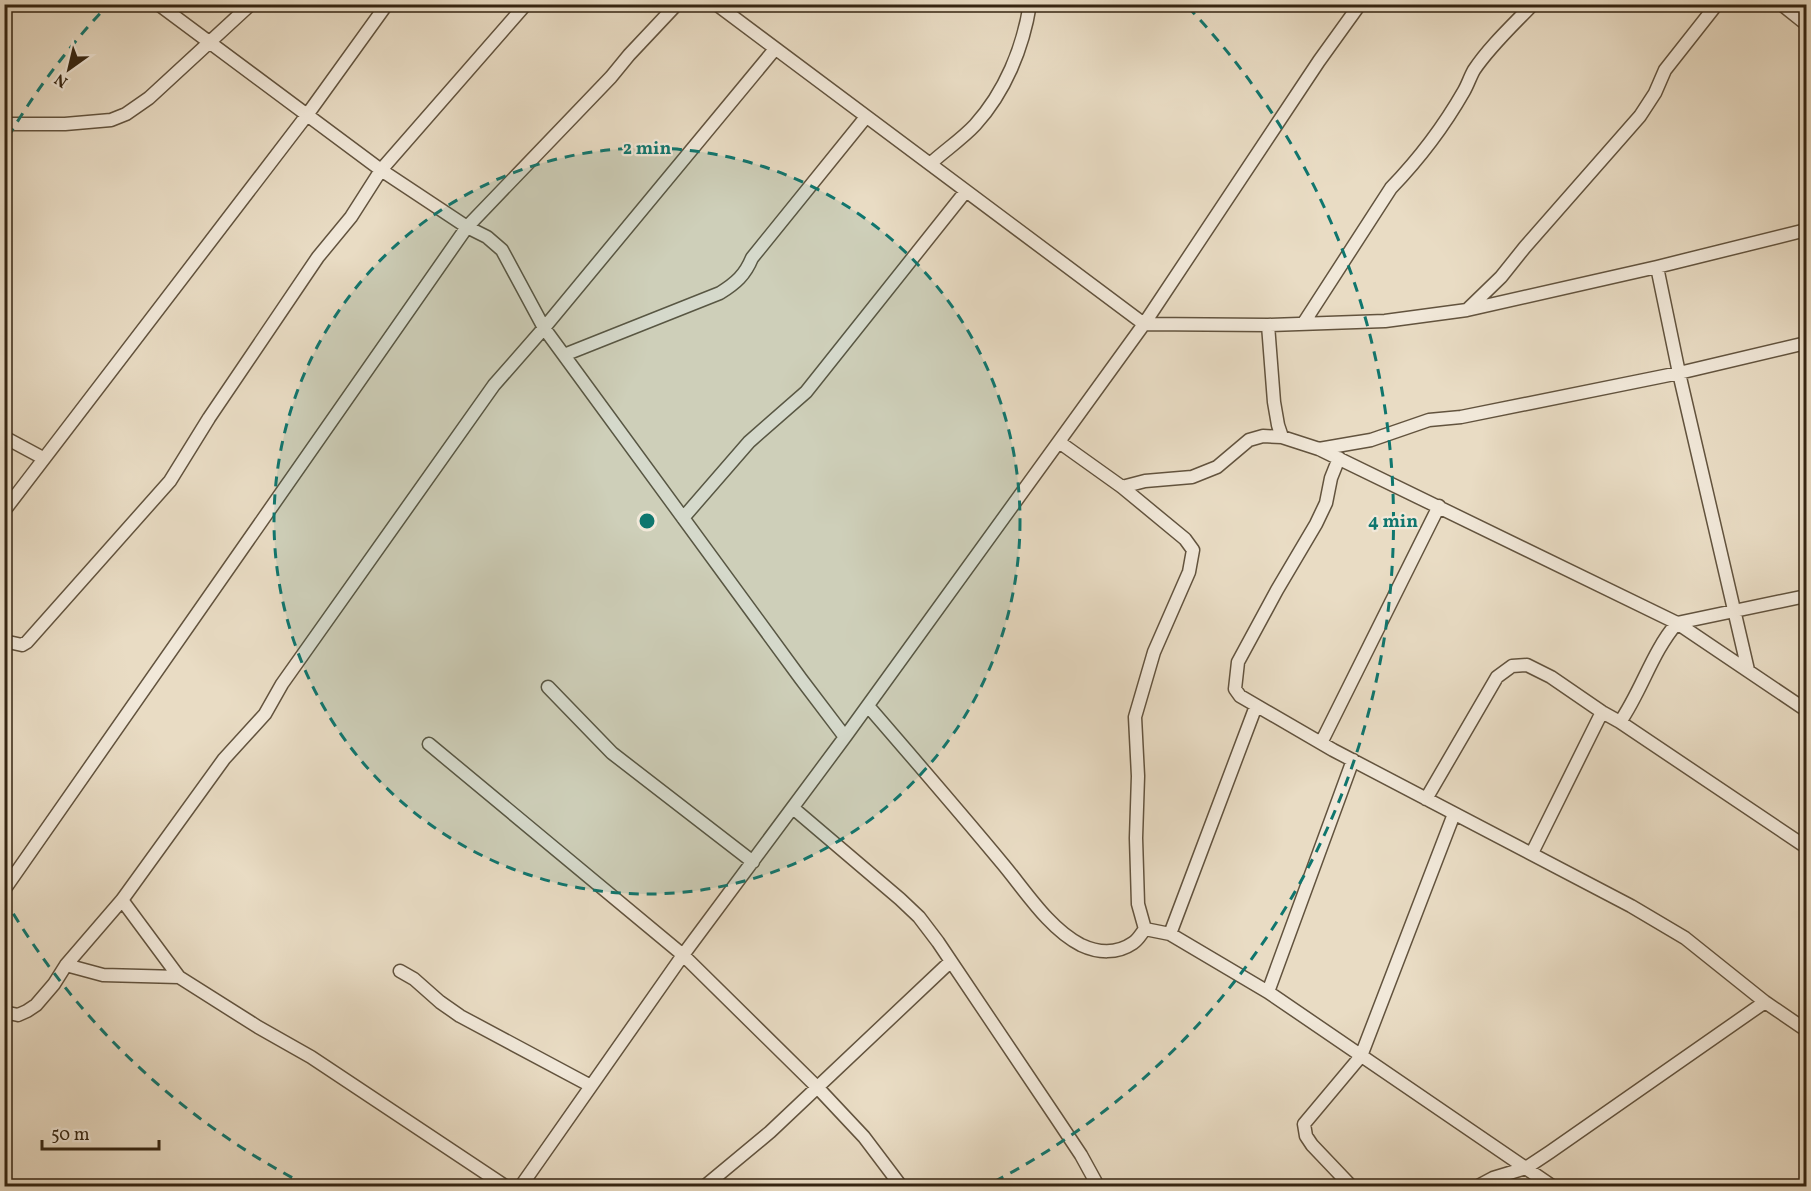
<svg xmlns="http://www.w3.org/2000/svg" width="1811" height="1191" viewBox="0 0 1811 1191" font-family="Vollkorn,serif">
<rect width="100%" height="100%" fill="#e9dcc4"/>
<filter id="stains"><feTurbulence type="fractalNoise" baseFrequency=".00333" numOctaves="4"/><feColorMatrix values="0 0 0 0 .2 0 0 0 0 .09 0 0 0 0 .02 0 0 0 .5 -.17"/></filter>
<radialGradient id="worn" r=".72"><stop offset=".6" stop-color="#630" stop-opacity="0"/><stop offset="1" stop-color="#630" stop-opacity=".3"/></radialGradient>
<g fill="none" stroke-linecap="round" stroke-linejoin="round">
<defs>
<path id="minor" d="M158 4 381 170 467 227 487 237 502 250 544 328 801 679 845 737
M716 4 1144 324 1268 325 1385 321 1467 310 1657 267 1806 230
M1781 4 1806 24
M4 124H65L111 120 126 114 149 98 251 4
M930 164C944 151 962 139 975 125 1005 92 1023 48 1030 4
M1657 267 1679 373 1748 670
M1468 309 1501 277 1525 247 1640 116 1655 93 1665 70 1717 4
M1303 324 1391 188C1419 159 1444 126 1464 91 1468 84 1470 77 1474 70 1490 46 1513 25 1533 4
M1268 325 1274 402 1278 425 1282 437
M564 355 720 293C736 283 745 275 752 258L866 117
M4 437 43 458
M1059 442 1122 487 1185 539 1193 550 1189 572 1154 652 1135 717 1138 776 1136 838 1138 904 1145 929
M1319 449 1371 440 1429 420 1461 417 1679 373 1806 343
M1339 458 1331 478 1326 503 1316 524 1277 590 1238 662 1235 689 1240 696 1333 750 1631 906 1685 938 1765 1002 1806 1030
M1122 487 1145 481 1192 477 1217 467 1249 440 1263 436 1282 437 1319 449 1677 623 1806 710
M4 511 307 115 387 4
M683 518 749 442 806 392 966 191
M4 641 22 645 27 642 170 481 209 418 318 257 351 217 381 170 526 4
M548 687 612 753 753 862
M868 706C913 758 958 810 1002 863 1024 889 1049 929 1081 945 1098 953 1117 954 1133 943 1138 940 1141 934 1145 929
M1620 722C1642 690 1652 652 1677 623L1806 596
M1321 743 1439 506
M429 744 683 955 818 1088 864 1137 901 1186
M1426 799 1497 677 1512 666 1527 665 1551 677 1602 712 1620 722 1806 847
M793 808 900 899 919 917 938 942 1055 1116 1081 1155 1098 1186
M1532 853 1602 712
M4 890 467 227 611 77 629 55 677 4
M122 900 179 977 258 1027 311 1057 505 1186
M1145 929 1170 934 1256 706
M1170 934 1268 992 1552 1186
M66 965 103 975 179 977
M400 971 414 979 440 1002 460 1016 591 1086
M1268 992 1353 760
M4 1012 18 1015 27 1011 36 1005 54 984 66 965 122 900 224 759 265 714 282 684 494 385 544 328 775 49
M521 1186 683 955 845 737 1144 324 1319 61 1360 4
M705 1186 770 1132 950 962
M1351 1186 1312 1145 1306 1136 1304 1124 1361 1056 1454 814
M1478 1186 1493 1178 1526 1168 1550 1152 1765 1002"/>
</defs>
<!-- minor casing -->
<use href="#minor" stroke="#62533e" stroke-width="15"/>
<!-- minor -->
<use href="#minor" stroke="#f1e8d9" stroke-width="12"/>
</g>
<!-- distance rings -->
<circle cx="647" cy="521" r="373" fill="#0f766e" fill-opacity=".12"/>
<g fill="none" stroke="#0f766e" stroke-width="3" stroke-dasharray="10 8">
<circle cx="647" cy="521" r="373"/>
<path d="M308 1186A746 746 0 0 1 8 905M8 137A746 746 0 0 1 106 7M1188 7A746 746 0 0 1 986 1186"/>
</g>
<circle cx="647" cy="521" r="9" fill="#0f766e" stroke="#f1e8d9" stroke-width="3"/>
<g font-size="18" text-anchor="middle" font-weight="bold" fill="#0f766e" stroke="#f1e8d9" stroke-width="4.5" stroke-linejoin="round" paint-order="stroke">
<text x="647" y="154">2 min</text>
<text x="1393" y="527">4 min</text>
</g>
<!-- margin -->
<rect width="1811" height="1191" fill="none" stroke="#e9dcc4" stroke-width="24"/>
<rect x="6" y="6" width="1799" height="1179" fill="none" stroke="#352512" stroke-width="3"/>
<rect x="12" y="12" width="1787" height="1167" fill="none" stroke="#352512" stroke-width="1.5"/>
<!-- north arrow -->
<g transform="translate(69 69) rotate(214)" stroke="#f1e8d9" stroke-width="4.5" paint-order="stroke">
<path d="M0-4.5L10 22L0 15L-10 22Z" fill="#352512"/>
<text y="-9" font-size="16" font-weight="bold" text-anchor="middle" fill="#352512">N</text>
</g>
<!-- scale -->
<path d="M42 1140v9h117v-9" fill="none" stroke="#352512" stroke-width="3"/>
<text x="51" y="1140" font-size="18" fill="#352512" stroke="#f1e8d9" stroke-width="4.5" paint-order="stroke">50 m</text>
<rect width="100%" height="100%" filter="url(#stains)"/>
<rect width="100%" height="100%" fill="url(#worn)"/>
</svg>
